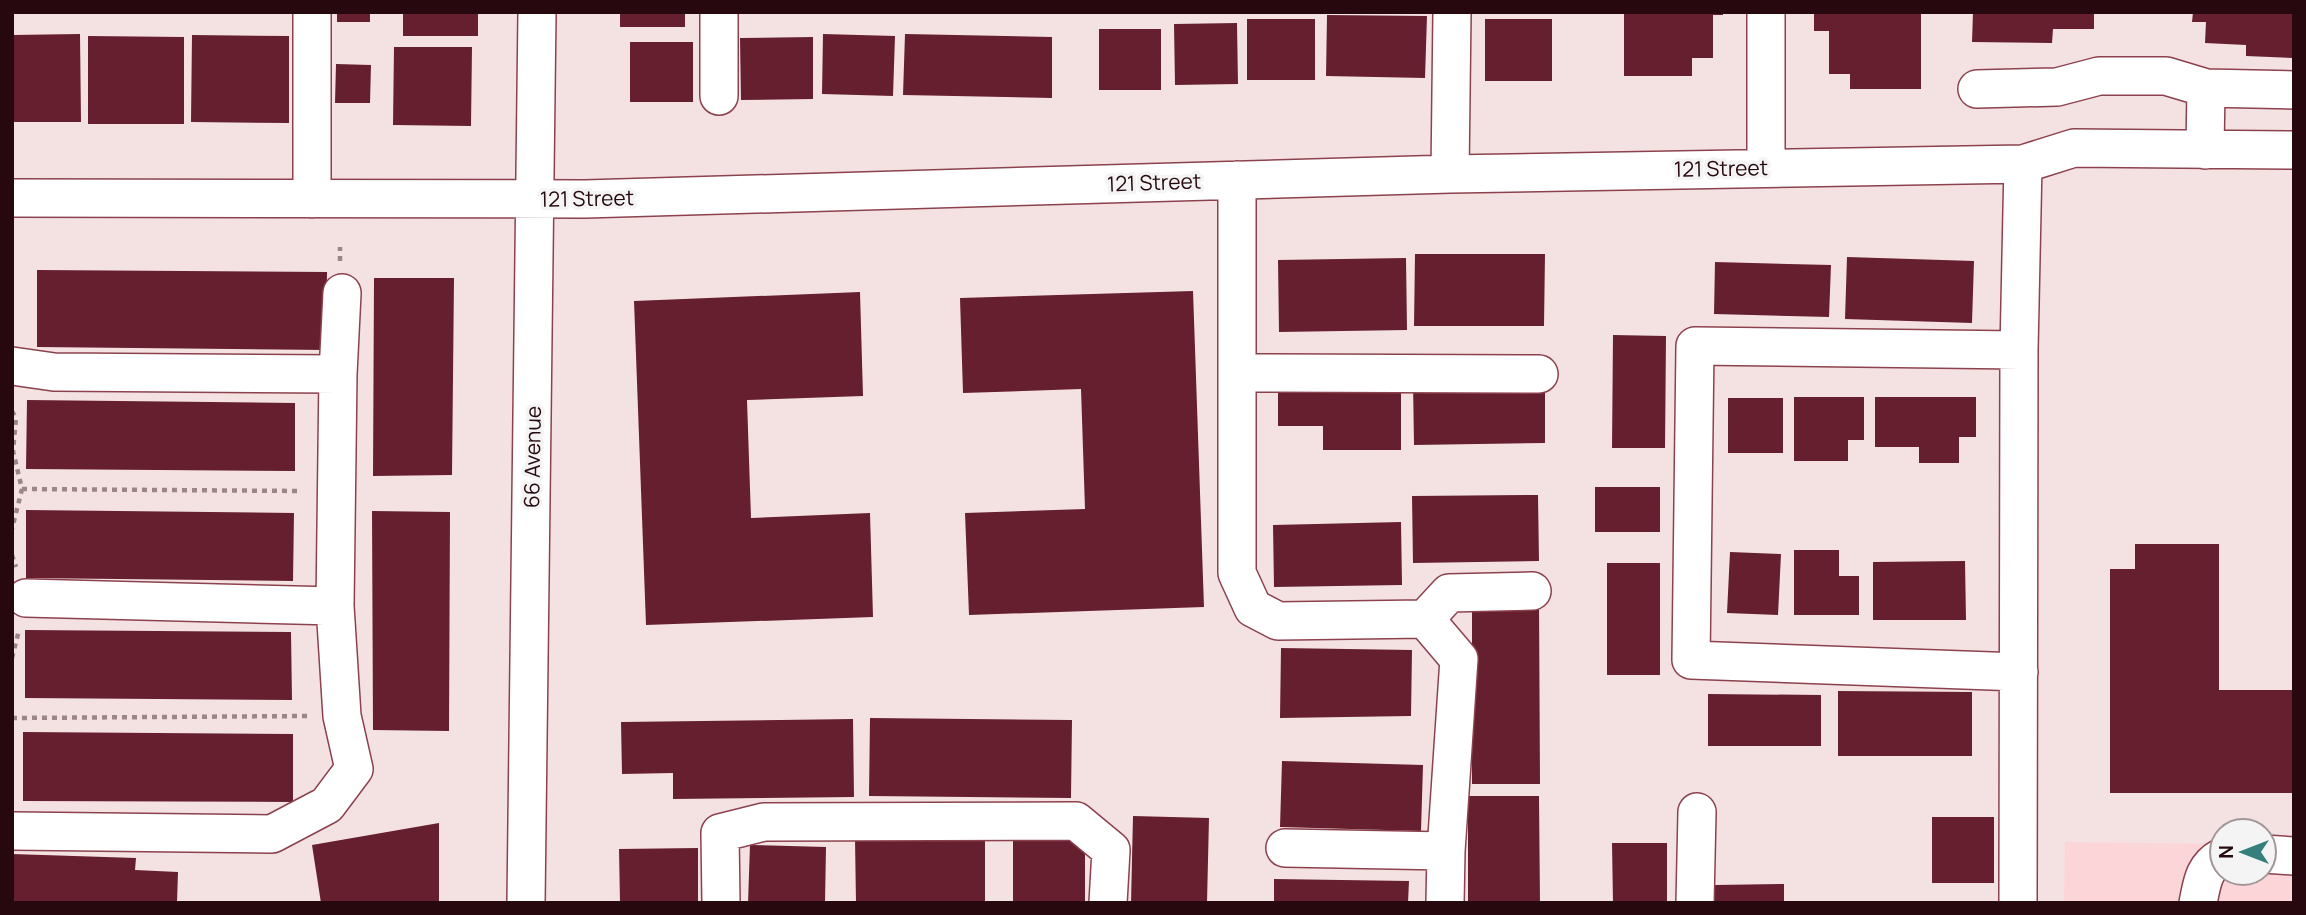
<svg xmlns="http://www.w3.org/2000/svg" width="2306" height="915" viewBox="0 0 2306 915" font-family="Manrope,sans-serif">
<rect width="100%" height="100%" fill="#f4e2e3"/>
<!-- built -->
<path fill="#fcd5d8" d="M2065 842 2222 844V873H2264V844H2294V903H2064Z"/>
<!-- building -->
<path fill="#661f2e" d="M337 12H370V22H337Z
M403 12H478V36H403Z
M620 12H685V27H620Z
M1624 12H1723V15H1713V58H1692V76H1624Z
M1814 12H1921V89H1850V74H1829V31H1814Z
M1973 12H2094V29H2053L2052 43 1972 42Z
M2193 12H2294V58L2246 56V45L2205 43 2206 22H2192Z
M1327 15 1427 16 1425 78 1326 76Z
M1247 19H1315V80H1247Z
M1485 19H1552V81H1485Z
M1237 23 1238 84 1175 85 1174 24Z
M1099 29H1161V90H1099Z
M80 34 81 122H12V35Z
M823 34 895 36 893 96 822 94Z
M905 34 1052 37V98L903 95Z
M192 35 289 36V123L191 122Z
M88 36 184 37V124H88Z
M813 37V99L741 100 740 38Z
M630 42H693V102H630Z
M394 47H472L471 126 393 125Z
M336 64 371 65 370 103H335Z
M1415 254H1545L1544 326H1414Z
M1847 257 1974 261 1972 323 1845 319Z
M1406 258 1407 330 1279 332 1278 260Z
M1715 262 1831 265 1829 317 1714 314Z
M37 270 327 272 326 350 37 347Z
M374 278H454L452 475 373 476Z
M1193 291 1204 607 969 615 965 513 1085 509 1081 389 963 393 960 298Z
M860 292 863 396 747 400 751 518 870 513 873 617 646 625 634 301Z
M1613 335 1666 336 1665 448H1612Z
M1545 379V443L1414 445 1413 381Z
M1278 382 1401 383V450H1323V426H1278Z
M1794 397H1864V440H1848V461H1794Z
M1875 397H1976V437H1959V463H1919V447H1875Z
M1728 398H1783V453H1728Z
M27 400 295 403V471L26 469Z
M1595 487H1660V532H1595Z
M1538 495 1539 561 1413 563 1412 496Z
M26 510 294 513 293 581 26 578Z
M372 511 450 512 449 731 373 730Z
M1401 522 1402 585 1274 587 1273 525Z
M2135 544H2219V690H2294V793H2110V569H2135Z
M1794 550H1839V576H1859V615H1794Z
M1730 552 1781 554 1778 615 1727 613Z
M1965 561 1966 620H1873V562Z
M1607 563H1660V675H1607Z
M1472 600H1539L1540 784H1472Z
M25 630 291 632 292 700 25 698Z
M1281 648 1412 650 1411 716 1280 718Z
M1838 691 1972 692V756H1838Z
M1708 694 1821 695V746H1708Z
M870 718 1072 720 1071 798 869 796Z
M853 719 854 797 673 799V773L622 774 621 722Z
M23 732 293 734V802L23 801Z
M1282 761 1423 765 1421 831 1280 827Z
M1468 796H1539L1540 903H1468Z
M1133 816 1209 818 1207 903H1131Z
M1932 817H1994V883H1932Z
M439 823V903H321L312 845Z
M1013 836H1085V903H1013Z
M985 838V903H856L855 839Z
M1612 843H1667V903H1613Z
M750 845 826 847 825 903H748Z
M698 848V903H620L619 849Z
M12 854 136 858 135 870 178 872 177 903H12Z
M1274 879 1409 881 1408 903H1274Z
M1784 884V903H1715V885Z"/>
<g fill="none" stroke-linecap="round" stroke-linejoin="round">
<defs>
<path id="minor" d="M719 12V96
M1977 89 2057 87 2099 76H2166L2206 88 2294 90
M2205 150 2206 88
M1766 168V12
M1450 174 1452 12
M1237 180V573L1253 608 1278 621 1425 619 1459 659 1446 851 1445 903
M12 198 585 199 1450 174 2023 164 2074 148 2294 150
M312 199V12
M2019 350 1695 346 1691 660 2019 672
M12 366 54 372 338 374
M1237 373 1539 374
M26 598 335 606
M1425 619 1449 593 1532 591
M12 831 272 834 327 805 354 769 342 716 335 606 338 374 342 293
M1285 848 1446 851
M2264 854 2294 856
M526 903 537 12
M721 903 720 833 764 822 1076 821 1111 850 1108 903
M1695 903 1697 812
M2018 903 2019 350 2023 164
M2198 903C2202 884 2203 867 2222 857"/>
</defs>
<!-- minor casing -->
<use href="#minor" stroke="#8c424e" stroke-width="40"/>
<!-- path -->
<path stroke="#9c8588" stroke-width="4.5" stroke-dasharray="5 5" stroke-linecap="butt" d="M340 261V247
M12 411 16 418 13 451 22 489 12 529
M22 489 301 491
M12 555 16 567
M12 658 19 630
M12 718 309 716"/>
<!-- minor -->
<use href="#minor" stroke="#fff" stroke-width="37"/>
</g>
<g text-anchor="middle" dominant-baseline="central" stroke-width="7" stroke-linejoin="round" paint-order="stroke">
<!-- street labels -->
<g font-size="21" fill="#26080e" stroke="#f4f4f4">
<text transform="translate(1721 168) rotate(-1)">121 Street</text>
<text transform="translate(1154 182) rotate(-2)">121 Street</text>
<text transform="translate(587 198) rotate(-1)">121 Street</text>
<text transform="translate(532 457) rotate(-89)">66 Avenue</text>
</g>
</g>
<!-- border -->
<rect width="2306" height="915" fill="none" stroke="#26080e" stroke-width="28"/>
<!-- north arrow -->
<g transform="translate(2243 852) rotate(270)"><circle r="33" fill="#f4f4f4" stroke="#a29698" stroke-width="2"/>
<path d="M0-5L12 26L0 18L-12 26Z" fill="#377f7c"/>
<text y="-10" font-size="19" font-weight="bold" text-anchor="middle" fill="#26080e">N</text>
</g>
</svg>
